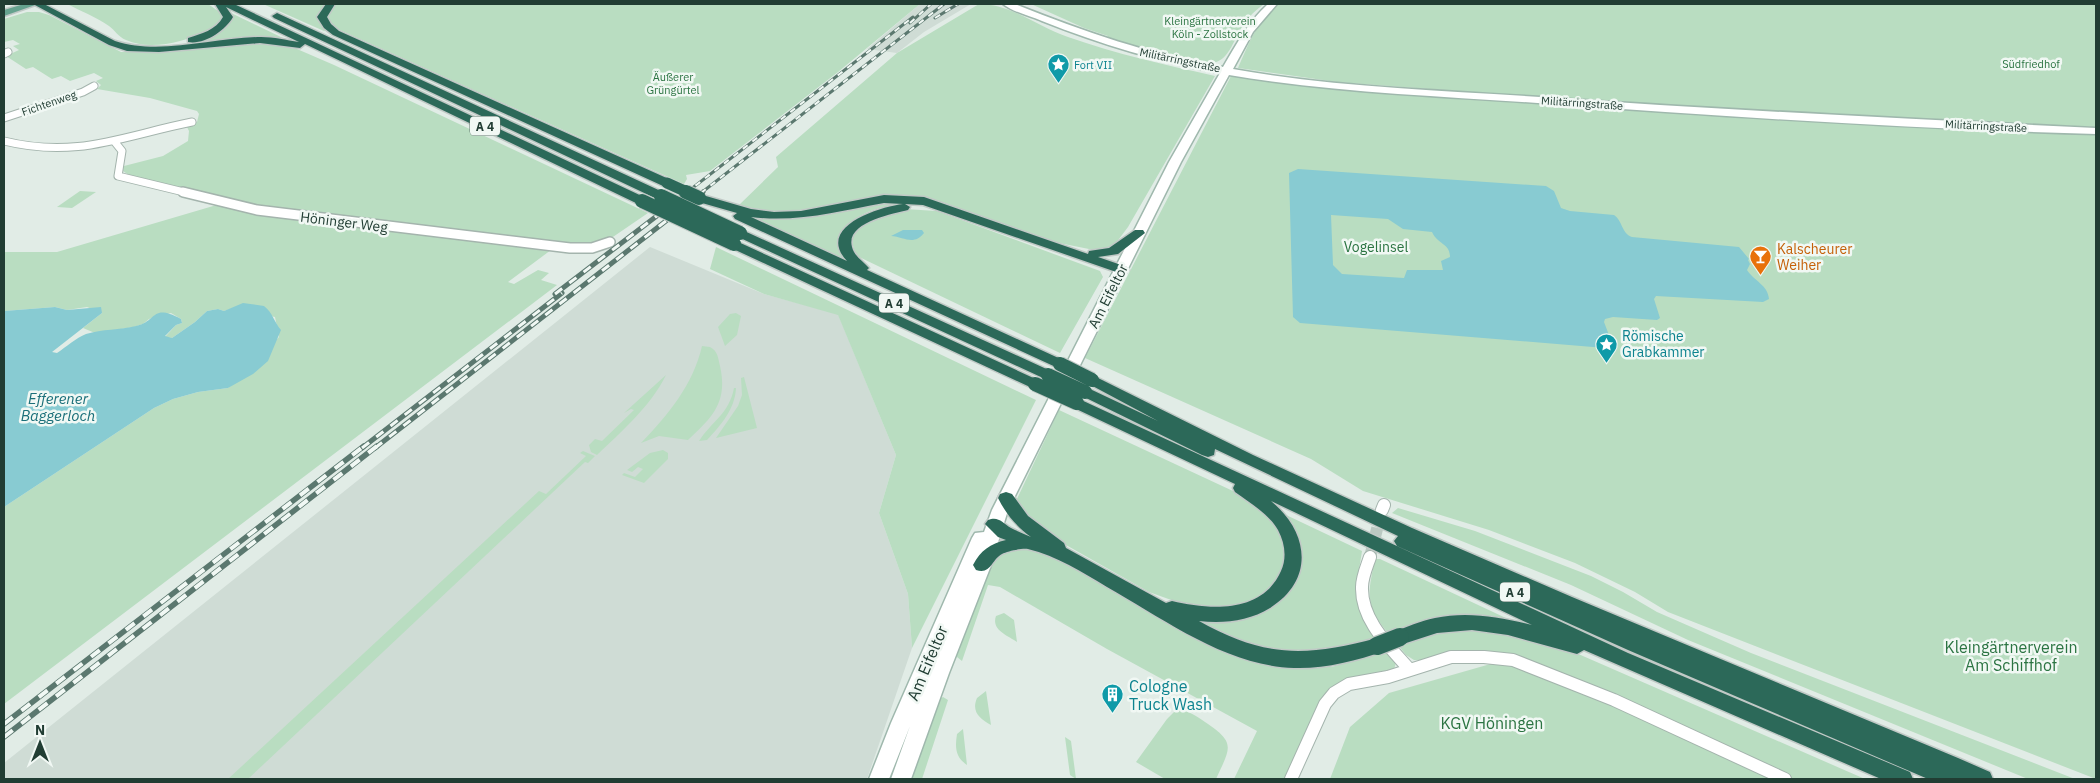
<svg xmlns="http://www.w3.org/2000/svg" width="2100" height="783" viewBox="0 0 2100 783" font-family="'IBM Plex Sans',sans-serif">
<rect width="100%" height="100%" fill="#e1ece6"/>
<!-- built -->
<path fill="#cfdcd5" d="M920 4H971L924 32 897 53 867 49Z
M650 247 764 294 838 314 896 455 879 513 908 594 912 648 867 779H4V763Z"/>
<!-- green -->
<path fill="#b9ddc1" d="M67 4H208L221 13C223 23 214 29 206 32 183 42 150 51 126 40 118 37 115 30 109 26 96 17 81 11 67 4Z
M263 4H326L318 19 321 25 326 30 324 31Z
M334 4H920L838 72 710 171 686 175 687 179 684 184 333 27 326 19 328 13Z
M979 4C1012 4 1038 27 1068 37 1116 54 1166 65 1215 76L1128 227 1113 247 1094 250 1049 241 945 203 921 198 779 212 738 206 778 167 776 157 897 53Z
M1031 4H1264C1256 10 1249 16 1244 24 1234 37 1230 61 1212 63L1147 50 1107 38 1108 36 1084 28Z
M1279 4H2096V127L1653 106 1337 82 1238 68C1248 45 1258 18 1279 4Z
M27 12H39L49 15 121 52H158L236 45 266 44 297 49 334 65 648 213 607 241 580 247 279 212 132 177 123 171 124 166 163 156 188 141 189 131 186 125 197 122 199 114 197 111 150 98 97 89 101 85 96 81 103 78 94 73 70 81 61 76 52 79 33 67 26 69 6 56 19 50 13 46 20 44 13 40 4 42V19Z
M231 13 285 39 190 45V43L204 38Z
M1235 75 1290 83 1765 117 2096 134V779L1668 612 1635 592 1575 563 1489 530 1363 491 1311 459 1085 358 1231 76Z
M80 191 96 192 72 208 57 207Z
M883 203H908C889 206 861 209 849 226 845 232 843 242 840 249L847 262 753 217C802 222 836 209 883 203Z
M220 204 555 247 508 282 514 284 538 270 549 273 541 280 557 285 4 704V507L154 408 173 399 198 392 228 388 269 356 275 341 279 337 275 317 233 308 224 311 218 309 207 311 195 322 172 338 165 337 176 325 182 323 181 319 171 313 149 319 143 324 134 327 95 333 83 328 102 313 87 307 67 310 55 307 4 311V252H57Z
M904 209 937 211 1100 271 1103 277 1060 353 857 256C839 223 881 217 904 209Z
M716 247 1036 400 912 648 908 594 879 513 896 455 838 315 764 294 710 269Z
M736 313 741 316 737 335 725 346 718 327 730 314Z
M702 346 710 347C718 351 718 358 720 366 728 402 713 417 688 440L659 436 641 443C668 415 693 385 702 346Z
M666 375C650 407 622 431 597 455L591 452 589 445 595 439 602 441 634 410 631 409 624 413Z
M744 377 757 428 716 438 738 406 742 395 741 378Z
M734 388H736C735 409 721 425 707 440L699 441C712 421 729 414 734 388Z
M1059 410 1248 498 1281 529 1287 553 1283 575 1265 594 1252 601 1224 609 1188 606 1149 592 1066 545 1029 522 1016 501Z
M663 450 668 453V459L644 483 622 475 624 473 635 477 643 469 638 467 632 472 627 470 650 453Z
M583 451 595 456 588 463 585 462 248 779H228L539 491 546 494 586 456 580 453Z
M1398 508 1475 531 1591 576 1623 592 1657 612 1751 653 2075 779H2028L1688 640 1571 585 1392 513Z
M1284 514 1362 551 1359 570 1376 637 1345 648 1305 654 1245 645 1193 619 1270 607 1285 596 1293 586 1301 566V557L1297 535Z
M1022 546 1045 552 1189 630 1297 666 1332 667 1385 649 1396 662 1394 670 1343 682 1288 779H1234L1257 731 1107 649 1000 587 988 585 962 661 957 657V648C965 627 980 573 994 559 1001 552 1013 549 1022 546Z
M1375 559H1380L1508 619C1469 616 1426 620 1388 633 1364 605 1368 593 1375 559Z
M1004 613 1014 620 1017 642C1007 635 991 630 996 616Z
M1480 629 1560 646 1865 779H1330L1350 727 1389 693 1494 663 1414 660 1406 655 1398 645 1443 632Z
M986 691 991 725C980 719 971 712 977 698Z
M943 697 948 700 922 779H907L938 700Z
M1176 710C1188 710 1195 715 1205 722 1237 743 1230 748 1216 779H1165L1136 762 1167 719Z
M963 729 967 765C955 757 955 747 957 734Z
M1065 737 1071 741 1076 779 1070 775Z"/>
<!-- water -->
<path fill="#88cbd2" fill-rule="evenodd" d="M1298 169 1546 186 1554 191 1561 208 1570 211 1614 215C1623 221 1621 233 1632 237L1739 247 1749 259 1748 260 1750 264 1747 270C1754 281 1768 285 1769 299L1763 302 1656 296 1654 299 1660 318 1657 320 1613 317 1605 319 1604 322 1612 343 1610 347 1605 348 1300 323 1293 317 1289 173ZM1331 215 1388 219 1403 229 1432 232C1438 245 1450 243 1450 257L1441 261 1443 270H1407L1404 278 1342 274 1333 265Z
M903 230H922L924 233C914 246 904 237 891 236Z
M243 303 264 306C273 313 274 322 281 330L268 361 253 374 228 388 198 392 173 399 154 408 4 507V311L55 307 67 310 101 307 102 313 52 352 57 353C66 347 76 338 86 334 102 329 120 330 136 326 158 321 151 303 181 319L182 323 176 325 165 336 172 338 195 322 207 311 218 309 224 311Z"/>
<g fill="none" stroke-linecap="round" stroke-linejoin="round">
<!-- street-tunnel -->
<path stroke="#bbc9c2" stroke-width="12" stroke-dasharray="12 6" stroke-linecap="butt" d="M1370 557 1381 513"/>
<defs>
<path id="street-far2" d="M4 54 8 52
M4 118 83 92 94 86
M4 141C77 159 122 136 192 122
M114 141 122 151 118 176 188 193"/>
<path id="street-far1" d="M183 192 257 210 570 248H592L610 242"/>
<path id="street" d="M1382 510 1384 505
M1370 557C1367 566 1362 577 1362 587 1361 620 1389 646 1409 669
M1291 779 1325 704 1334 693 1349 684 1388 677 1451 657H1484L1513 660 1614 700 1785 779"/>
<path id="secondary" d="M1003 4H1015C1083 31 1151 55 1223 67 1236 45 1248 22 1268 4H1277L1253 32 1233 69C1334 87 1437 90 1540 97 1725 110 1911 119 2096 128V134C1915 129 1732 117 1551 104 1444 96 1336 93 1229 75L1181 162 1008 510 990 568 949 673 911 779H891L910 726 889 779H869L891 723 972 538 975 533 984 532 992 510 1169 162 1220 73C1159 62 1100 44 1042 21 1030 16 1013 12 1003 4Z"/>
<path id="primary" d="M24 4H38L4 16V10Z"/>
<path id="highway" d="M33 4H44L115 41C161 56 214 37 261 37 274 37 286 40 299 42L226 7 233 17C225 31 204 45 188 42V38C201 34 216 30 223 17L215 4H234L646 198 648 201 646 204H638L305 44 300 48 260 43 159 52 127 51 109 45Z
M326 4H335L327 17 331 24 339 31 671 180 673 183 667 187 663 186 333 35 324 28 317 17Z
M277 13 665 193 667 196 665 199H657L274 18 272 16Z
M699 194 751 209 774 212 801 211 884 195 924 197 1088 254 1089 251 1109 248 1135 230H1143L1145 233 1118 254 1098 257 1127 267 1129 270 1122 274 923 205 905 204 910 207 908 210C893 214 845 222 852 247 854 256 863 261 869 268L867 270 1065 361 1067 364 1065 367 1060 369 735 219 733 216 737 213 695 201 693 198 695 195ZM884 203 903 204C879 207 815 227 847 261L751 217C797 223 839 211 884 203Z
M740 229 1053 372 1055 375 1053 378H1043L736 236 734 233 736 230Z
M734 240 1040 381 1042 384 1040 387H1030L729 247 728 244 729 241Z
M1092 375 1253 455 1412 528 1572 597 1958 758 1990 772 1993 779H1928L1628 650 1397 546 1394 541 1398 536 1215 449 1214 455 1208 457 1202 455 1080 395 1077 392 1080 389H1090L1158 421 1087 383 1085 380 1087 377Z
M1077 398 1628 653 1910 772 1913 779H1881L1584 650 1577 654 1508 635 1472 630 1437 633 1400 645 1393 642 1391 637 1393 632C1407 627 1420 621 1435 618 1467 611 1500 617 1532 625L1271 501C1309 532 1315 580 1270 608 1249 621 1223 624 1199 621 1265 658 1306 657 1377 638L1384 641 1386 646 1384 651C1356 661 1324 669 1294 668 1226 666 1164 619 1107 587 1082 572 1057 556 1028 549 1022 548 1008 551 1002 554 991 560 991 575 976 570L973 565C981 550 990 544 1006 540L998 537 985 524 988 520C999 516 1002 523 1011 528 1017 531 1024 534 1031 537 1016 526 1006 514 998 498L1000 494 1006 492 1012 494 1028 516 1064 543 1066 548 1166 603 1172 601C1210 610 1262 614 1281 571 1287 558 1285 543 1278 530 1269 514 1250 503 1235 492L1233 488 1235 484 1072 407 1069 403 1072 399Z"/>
</defs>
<!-- street-far2 casing -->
<use href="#street-far2" stroke="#a4b4ad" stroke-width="9"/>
<!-- street-far1 casing -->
<use href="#street-far1" stroke="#a4b4ad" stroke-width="12"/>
<!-- street casing -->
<use href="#street" stroke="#a4b4ad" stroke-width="14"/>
<!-- secondary casing -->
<use href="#secondary" stroke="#9fb8ad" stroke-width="3"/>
<!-- primary casing -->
<use href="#primary" stroke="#c1c9c6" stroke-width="3"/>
<!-- highway casing -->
<use href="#highway" stroke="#c1c9c6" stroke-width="3"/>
<!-- street-far2 -->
<use href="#street-far2" stroke="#fff" stroke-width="7"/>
<!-- street-far1 -->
<use href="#street-far1" stroke="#fff" stroke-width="9"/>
<!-- street -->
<use href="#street" stroke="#fff" stroke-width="12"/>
<!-- secondary -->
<use href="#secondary" fill="#fff" fill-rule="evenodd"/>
<!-- primary -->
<use href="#primary" fill="#65a28e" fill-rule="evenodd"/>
<!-- highway -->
<use href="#highway" fill="#2c6959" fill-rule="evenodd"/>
<defs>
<path id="rail-far2" d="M935 18 958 4
M910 23 931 4
M686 193 913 17
M701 193 944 4"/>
<path id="rail-far1" d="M555 294 688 192
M362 448 562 293
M375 448 703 192"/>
<path id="rail" d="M4 724 364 446
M4 737 377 446"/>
</defs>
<!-- rail-far2 casing -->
<use href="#rail-far2" stroke="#5b786f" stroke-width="3"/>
<!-- rail-far1 casing -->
<use href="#rail-far1" stroke="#5b786f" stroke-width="5"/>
<!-- rail casing -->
<use href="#rail" stroke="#5b786f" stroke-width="5.5"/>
<!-- rail-far2 -->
<use href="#rail-far2" stroke="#f1f8f4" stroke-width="2" stroke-dasharray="6" stroke-linecap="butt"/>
<!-- rail-far1 -->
<use href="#rail-far1" stroke="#f1f8f4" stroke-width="3" stroke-dasharray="9" stroke-linecap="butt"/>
<!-- rail -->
<use href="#rail" stroke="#f1f8f4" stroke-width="4" stroke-dasharray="11" stroke-linecap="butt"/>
<defs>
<path id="highway-bridge-far2" d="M667 183 689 193"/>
<path id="highway-bridge-far1" d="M686 192 699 198
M661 196 740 233
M642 201 734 244
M1060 364 1092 380
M1048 375 1085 392
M1035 384 1077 403"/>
<path id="highway-bridge" d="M1377 646 1400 637"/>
</defs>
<!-- highway-bridge-far2 casing -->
<use href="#highway-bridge-far2" stroke="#c1c9c6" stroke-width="12" stroke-linecap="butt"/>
<!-- highway-bridge-far1 casing -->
<use href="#highway-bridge-far1" stroke="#c1c9c6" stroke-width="16" stroke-linecap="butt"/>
<!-- highway-bridge casing -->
<use href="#highway-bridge" stroke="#c1c9c6" stroke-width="21" stroke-linecap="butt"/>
<!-- highway-bridge-far2 -->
<use href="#highway-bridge-far2" stroke="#2c6959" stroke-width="11"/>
<!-- highway-bridge-far1 -->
<use href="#highway-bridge-far1" stroke="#2c6959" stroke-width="14"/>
<!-- highway-bridge -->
<use href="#highway-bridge" stroke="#2c6959" stroke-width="18"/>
</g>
<!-- icons -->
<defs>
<symbol id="sight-pin" viewBox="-11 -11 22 30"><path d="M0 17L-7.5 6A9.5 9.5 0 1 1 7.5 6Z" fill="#0f9aa8" stroke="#f1f8f4"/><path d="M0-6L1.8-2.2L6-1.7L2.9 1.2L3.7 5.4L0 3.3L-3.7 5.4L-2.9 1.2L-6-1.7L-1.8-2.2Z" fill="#fff"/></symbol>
<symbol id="bar-pin" viewBox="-11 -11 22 30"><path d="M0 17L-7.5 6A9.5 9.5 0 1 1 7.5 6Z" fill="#e8710a" stroke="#f1f8f4"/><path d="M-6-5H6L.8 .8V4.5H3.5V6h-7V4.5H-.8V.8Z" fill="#fff"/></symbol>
<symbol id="building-pin" viewBox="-11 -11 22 30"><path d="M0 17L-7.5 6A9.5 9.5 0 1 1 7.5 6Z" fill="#0f9aa8" stroke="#f1f8f4"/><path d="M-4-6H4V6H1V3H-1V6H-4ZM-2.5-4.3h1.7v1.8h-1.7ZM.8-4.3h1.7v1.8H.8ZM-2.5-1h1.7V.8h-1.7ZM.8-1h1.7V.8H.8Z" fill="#fff"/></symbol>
</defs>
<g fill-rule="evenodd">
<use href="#sight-pin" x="1046" y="52" width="25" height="34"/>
<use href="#bar-pin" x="1748" y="244" width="25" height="34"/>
<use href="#sight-pin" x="1594" y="332" width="25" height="34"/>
<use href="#building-pin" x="1100" y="682" width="25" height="34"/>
</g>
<g text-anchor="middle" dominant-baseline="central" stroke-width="5" stroke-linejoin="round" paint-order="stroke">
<!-- far-park labels -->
<g font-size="11" fill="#2b7442" stroke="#f1f8f4">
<text x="1210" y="21">Kleingärtnerverein<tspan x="1210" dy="13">Köln - Zollstock</tspan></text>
<text x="2031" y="64">Südfriedhof</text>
<text x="673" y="77">Äußerer<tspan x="673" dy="13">Grüngürtel</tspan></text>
</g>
<!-- far-street labels -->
<g font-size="11" fill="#213d33" stroke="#f1f8f4">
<text transform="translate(1180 60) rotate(12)">Militärringstraße</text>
<text transform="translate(49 103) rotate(-19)">Fichtenweg</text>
<text transform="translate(1582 103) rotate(4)">Militärringstraße</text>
<text transform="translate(1986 126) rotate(3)">Militärringstraße</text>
</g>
<!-- far-culture labels -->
<g font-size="11" fill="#0d838f" stroke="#f1f8f4" text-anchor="start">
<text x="1074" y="65">Fort VII</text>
</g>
<!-- shield labels -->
<g fill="#f1f8f4" stroke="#5f756d" stroke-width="1">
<rect x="470" y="116.5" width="30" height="19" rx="4"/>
<rect x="879" y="293.5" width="30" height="19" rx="4"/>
<rect x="1500" y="582.5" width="30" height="19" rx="4"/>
</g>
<g font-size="12" font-weight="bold" fill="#213d33">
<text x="485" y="126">A 4</text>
<text x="894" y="303">A 4</text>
<text x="1515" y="592">A 4</text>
</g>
<!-- street labels -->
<g font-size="14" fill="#213d33" stroke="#f1f8f4">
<text transform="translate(344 222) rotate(7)">Höninger Weg</text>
<text transform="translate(1108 296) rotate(-63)">Am Eifeltor</text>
</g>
<!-- park labels -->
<g font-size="14" fill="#2b7442" stroke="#f1f8f4">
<text x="1376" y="247">Vogelinsel</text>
</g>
<!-- food labels -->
<g font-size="14" fill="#c56008" stroke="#f1f8f4" text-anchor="start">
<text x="1777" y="249">Kalscheurer<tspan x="1777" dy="16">Weiher</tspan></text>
</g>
<!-- culture labels -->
<g font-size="14" fill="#0d838f" stroke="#f1f8f4" text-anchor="start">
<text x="1622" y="336">Römische<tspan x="1622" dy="16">Grabkammer</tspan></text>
</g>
<!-- water labels -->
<g font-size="15" font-style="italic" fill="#1a6f79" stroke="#f1f8f4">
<text x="58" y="398">Efferener<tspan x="58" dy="17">Baggerloch</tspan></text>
</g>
<!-- near-park labels -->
<g font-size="16" fill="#2b7442" stroke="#f1f8f4">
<text x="2011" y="647">Kleingärtnerverein<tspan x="2011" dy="18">Am Schiffhof</tspan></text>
<text x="1492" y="723">KGV Höningen</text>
</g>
<!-- near-street labels -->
<g font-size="16" fill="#213d33" stroke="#f1f8f4">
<text transform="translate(927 663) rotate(-67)">Am Eifeltor</text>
</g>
<!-- near-culture labels -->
<g font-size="16" fill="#0d838f" stroke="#f1f8f4" text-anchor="start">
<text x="1129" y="686">Cologne<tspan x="1129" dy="18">Truck Wash</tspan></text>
</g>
</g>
<!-- border -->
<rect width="2100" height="783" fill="none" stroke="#213d33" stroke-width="10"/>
<!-- north arrow -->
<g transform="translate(40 743)" stroke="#f1f8f4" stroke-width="4" paint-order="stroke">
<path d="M0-4L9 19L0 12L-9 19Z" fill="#213d33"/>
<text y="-8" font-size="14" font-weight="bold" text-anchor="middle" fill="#213d33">N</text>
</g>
</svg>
